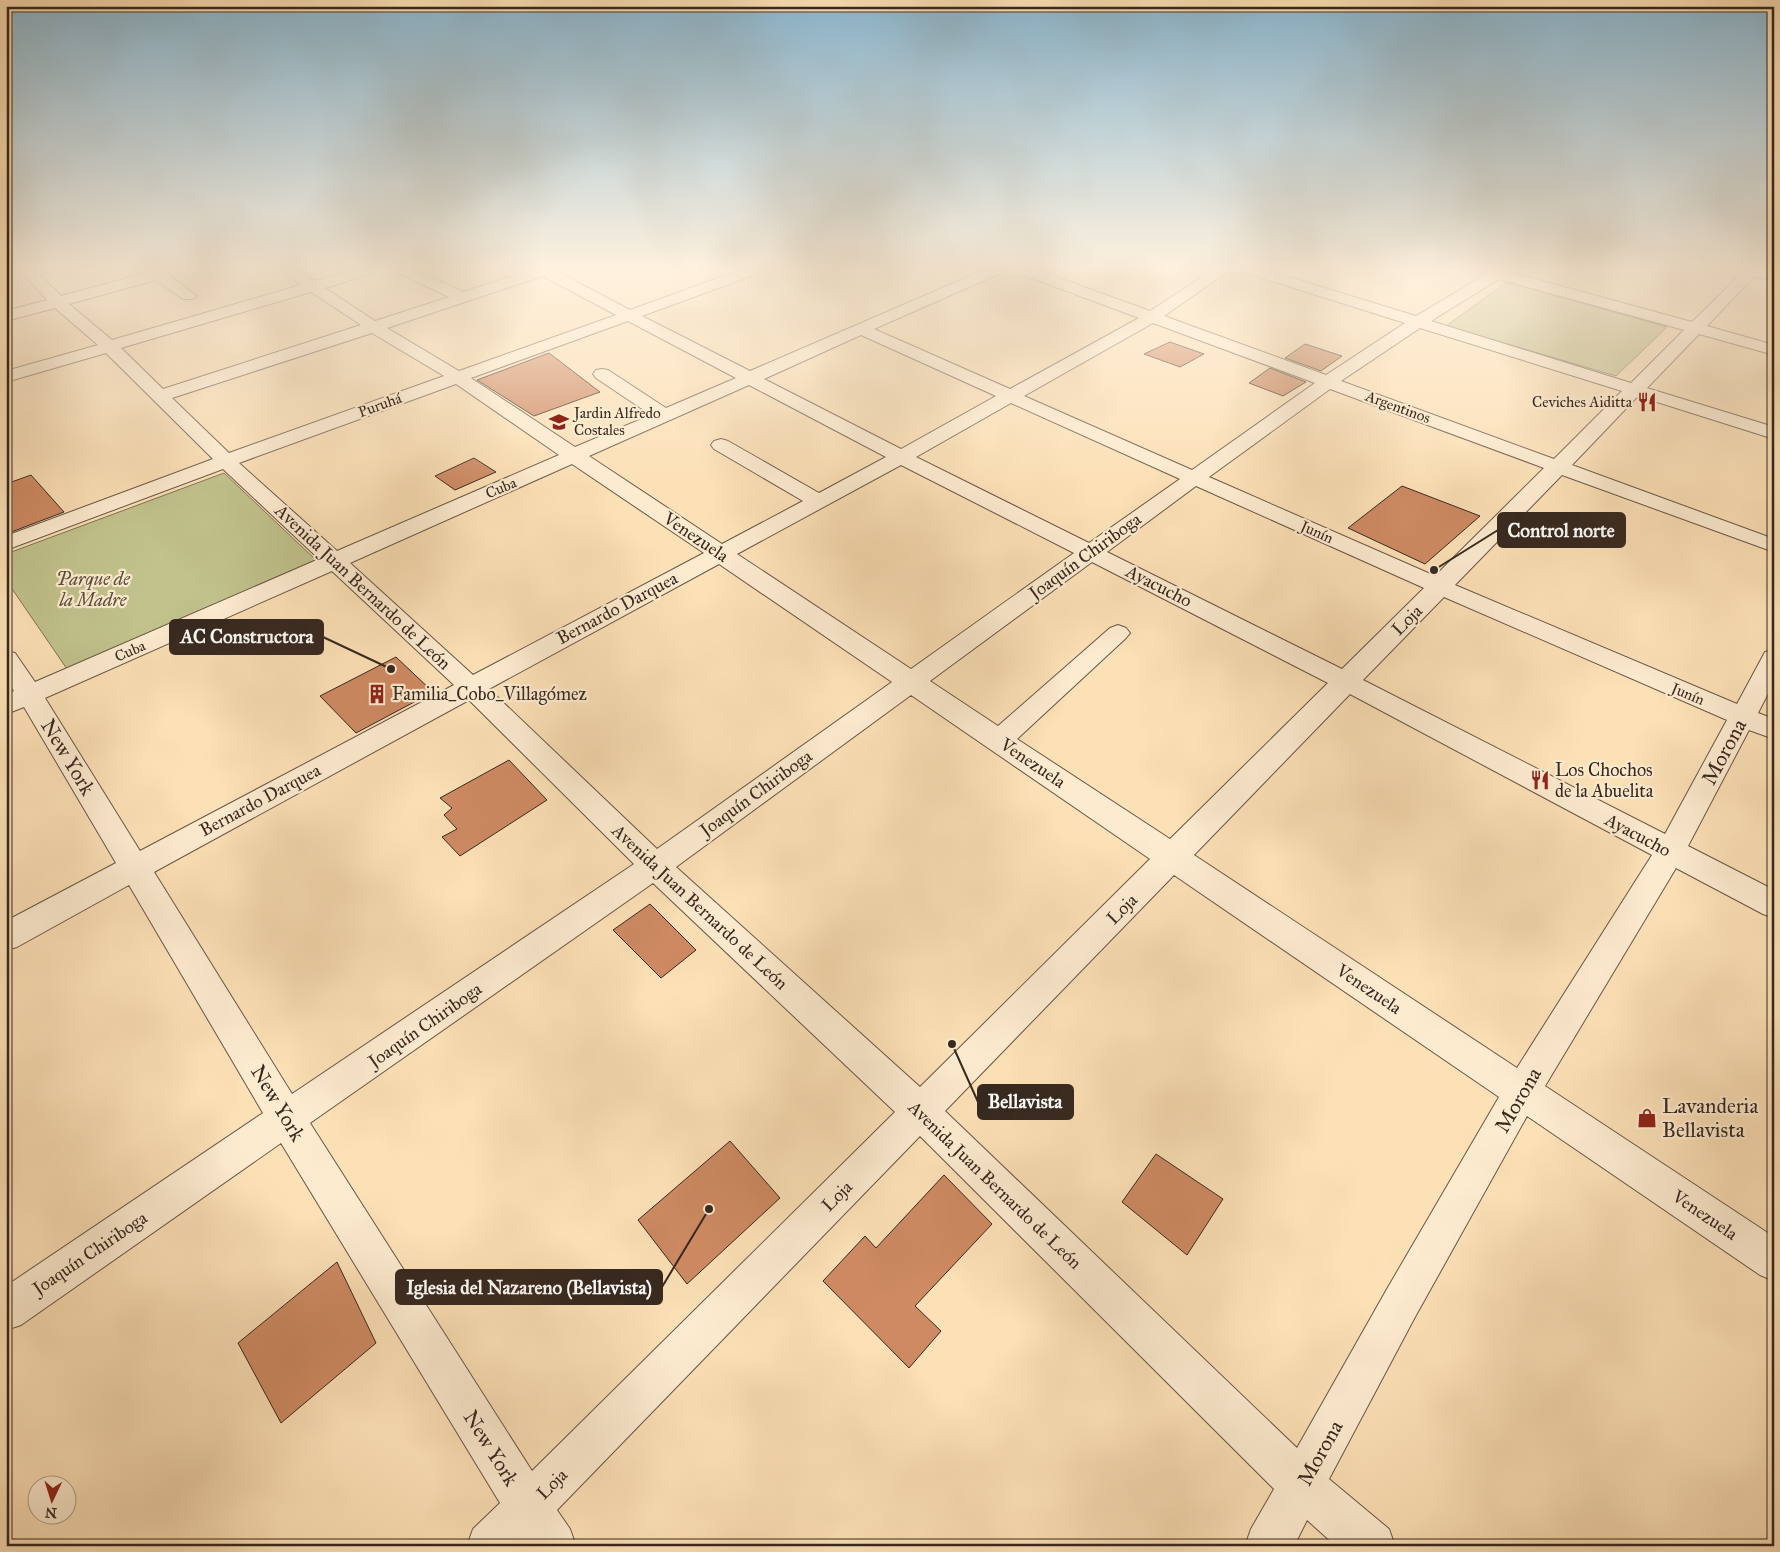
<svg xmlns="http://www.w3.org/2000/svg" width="1780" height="1552" viewBox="0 0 1780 1552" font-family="'IM FELL Great Primer',serif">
<rect width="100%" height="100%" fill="#fce0b6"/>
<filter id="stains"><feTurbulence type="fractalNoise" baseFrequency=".004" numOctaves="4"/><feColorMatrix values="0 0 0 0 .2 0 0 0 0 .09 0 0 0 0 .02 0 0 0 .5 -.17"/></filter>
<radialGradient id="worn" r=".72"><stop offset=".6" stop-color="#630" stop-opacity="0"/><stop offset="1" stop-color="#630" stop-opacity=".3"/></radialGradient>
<!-- green -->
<path fill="#c1c28c" stroke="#7c7556" d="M1507 282 1667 327 1616 376 1446 326Z
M224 473 317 561 67 669 6 580V554Z"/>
<!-- building -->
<path fill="#ce8a63" stroke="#36281f" d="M1170 342 1204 354 1180 367 1144 354Z
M1305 344 1342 356 1321 371 1285 358Z
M549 353 600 392 534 416 477 380Z
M1270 368 1306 382 1283 396 1249 383Z
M474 458 496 472 455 490 435 476Z
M31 475 64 512 6 534V484Z
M1402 486 1480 516 1425 564 1348 528Z
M396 657 433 692 356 733 320 696Z
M509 760 547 800 460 856 442 837 457 829 444 815 452 808 440 798Z
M650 904 696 950 661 978 613 930Z
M730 1141 780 1198 687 1284 638 1220Z
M1156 1154 1223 1199 1187 1255 1122 1202Z
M944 1175 992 1224 915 1306 941 1331 909 1368 823 1281 865 1236 876 1248Z
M337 1262 376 1343 281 1423 238 1343Z"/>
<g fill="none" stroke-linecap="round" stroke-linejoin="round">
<defs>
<path id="minor" d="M20 270H35L61 296 146 273 144 270H183L181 273 170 276 193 293 196 296 193 299H183L156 280 69 304 112 340 301 285 281 270H298L315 281 352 270H375L373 273 325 288 375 321 449 297 399 273 397 270H416L463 292 532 270H554L630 310 740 270H761L759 273 642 316 750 371 984 270H1003L1001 273 874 329 1010 389 1139 318 1018 273 1016 270H1037L1150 311 1213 270H1230L1164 316 1326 375 1405 323 1246 273 1244 270H1266L1416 316 1485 275 1478 270H1510L1509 272 1692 322 1745 270H1760L1707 326 1774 345V355L1699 334 1647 388 1774 427V439L1638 396 1572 465 1774 539V552L1562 475 1455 585 1737 704 1765 652 1774 650V682L1758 713 1774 719V739L1749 730 1688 846 1774 890V918L1763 914 1676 868 1545 1086 1774 1237V1281L1760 1275 1527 1116 1415 1317 1329 1479 1389 1529 1395 1546H1336L1307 1520 1294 1546H1245L1251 1529 1274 1489 920 1136 557 1510 570 1529 576 1546H526L525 1544 523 1546H467L473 1529 500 1503 281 1143 21 1325 6 1330V1286L263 1113 129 885 17 947 6 950V921L116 863 24 707 6 714V695L14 691 6 678V651L15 653 35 682 319 559 223 469 6 550V536L213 459 106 353 6 382V371L98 345 55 308 6 321V311L47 300ZM543 276 616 315 459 371 387 328ZM1499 279 1684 330 1631 383 1431 321ZM311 292 361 325 163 389 121 348ZM628 321 736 378 666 408 608 370 602 369 596 370 593 374 596 378 651 415 575 447 471 378ZM1153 323 1315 383 1192 470 1024 396ZM1420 328 1622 391 1554 459 1341 381ZM372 333 444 376 229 453 172 398ZM861 335 996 396 901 449 764 379ZM456 384 559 455 337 551 239 463ZM749 385 886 457 819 493 728 441 721 439 714 441 711 445 714 449 803 501 722 544 589 456ZM1330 389 1544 468 1435 576 1209 477ZM1011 403 1180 479 1089 543 916 457ZM572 464 704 553 473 675 350 563ZM901 465 1074 553 911 669 737 554ZM1196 486 1424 588 1342 669 1107 552ZM1092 562 1328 683 1170 839 1017 739 1126 638 1130 633 1126 628 1118 625 1110 628 998 726 930 681ZM719 564 892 682 657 849 489 689ZM332 571 454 685 140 851 45 698ZM1444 597 1727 720 1665 834 1363 680ZM1350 694 1652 855 1517 1068 1194 855ZM911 695 1150 859 920 1087 676 867ZM469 700 634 864 292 1094 154 872ZM1174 875 1499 1097 1387 1289 1297 1448 945 1111ZM653 883 895 1112 532 1471 310 1123Z"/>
<path id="secondary" d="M1739 270H1764L1774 272V281L1741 273Z"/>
</defs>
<!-- minor casing -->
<use href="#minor" stroke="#685645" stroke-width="2"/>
<!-- secondary casing -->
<use href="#secondary" stroke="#36281f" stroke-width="2"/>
<!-- minor -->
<use href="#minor" fill="#fdebd0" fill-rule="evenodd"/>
<!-- secondary -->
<use href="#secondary" fill="#fdebd0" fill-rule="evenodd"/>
</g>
<!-- sky -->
<linearGradient id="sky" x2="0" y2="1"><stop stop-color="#8bb8d2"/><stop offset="0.55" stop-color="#fef1de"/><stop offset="1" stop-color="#fef1de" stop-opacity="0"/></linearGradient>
<rect width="1780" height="487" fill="url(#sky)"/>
<!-- icons -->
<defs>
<symbol id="restaurant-bare" viewBox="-9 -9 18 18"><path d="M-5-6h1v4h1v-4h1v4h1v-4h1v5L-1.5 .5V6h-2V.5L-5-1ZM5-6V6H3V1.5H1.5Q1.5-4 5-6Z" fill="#8f2418" stroke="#fdebd0" stroke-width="2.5" paint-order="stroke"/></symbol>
<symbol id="school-bare" viewBox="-9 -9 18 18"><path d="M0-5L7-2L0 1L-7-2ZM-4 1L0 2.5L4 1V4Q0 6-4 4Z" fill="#8f2418" stroke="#fdebd0" stroke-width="2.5" paint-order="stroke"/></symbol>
<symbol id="building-bare" viewBox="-9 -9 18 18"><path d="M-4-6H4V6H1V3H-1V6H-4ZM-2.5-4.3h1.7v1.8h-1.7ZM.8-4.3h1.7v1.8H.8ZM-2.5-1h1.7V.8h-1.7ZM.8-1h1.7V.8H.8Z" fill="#8f2418" stroke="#fdebd0" stroke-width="2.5" paint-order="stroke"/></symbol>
<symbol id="shop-bare" viewBox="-9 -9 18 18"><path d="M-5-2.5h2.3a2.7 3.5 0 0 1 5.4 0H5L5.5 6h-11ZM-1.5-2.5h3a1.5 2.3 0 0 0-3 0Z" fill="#8f2418" stroke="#fdebd0" stroke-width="2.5" paint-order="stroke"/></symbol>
</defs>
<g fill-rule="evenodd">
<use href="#restaurant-bare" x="1633" y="388" width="28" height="28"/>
<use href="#school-bare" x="545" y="408" width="28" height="28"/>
<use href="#building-bare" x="363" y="680" width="28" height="28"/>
<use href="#restaurant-bare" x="1526" y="766" width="28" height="28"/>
<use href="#shop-bare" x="1633" y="1104" width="28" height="28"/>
</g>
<g text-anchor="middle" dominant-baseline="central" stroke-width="4.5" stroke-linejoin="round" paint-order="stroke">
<!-- far-poi labels -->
<g font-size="15" fill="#36281f" stroke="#fdebd0" text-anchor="end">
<text x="1632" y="402">Ceviches Aiditta</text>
<text x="574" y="413" text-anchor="start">Jardin Alfredo<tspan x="574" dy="17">Costales</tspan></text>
</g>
<!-- far-street labels -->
<g font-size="15" fill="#36281f" stroke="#fdebd0">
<text transform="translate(380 405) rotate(-20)">Puruhá</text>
<text transform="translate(1398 407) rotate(20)">Argentinos</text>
<text transform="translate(501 488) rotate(-23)">Cuba</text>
<text transform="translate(1317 532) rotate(24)">Junín</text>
<text transform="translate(130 651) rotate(-24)">Cuba</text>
<text transform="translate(1688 694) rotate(23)">Junín</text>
</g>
<!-- street labels -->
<g font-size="18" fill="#36281f" stroke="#fdebd0">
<text transform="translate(696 537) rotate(34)">Venezuela</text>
<text transform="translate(1085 556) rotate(-36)">Joaquín Chiriboga</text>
<text transform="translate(1159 586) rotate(27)">Ayacucho</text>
<text transform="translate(363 587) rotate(43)">Avenida Juan Bernardo de León</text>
<text transform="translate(617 608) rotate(-28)">Bernardo Darquea</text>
<text transform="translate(1407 620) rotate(-45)">Loja</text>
<text transform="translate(1033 763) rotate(34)">Venezuela</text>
<text transform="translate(756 793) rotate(-36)">Joaquín Chiriboga</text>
<text transform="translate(260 800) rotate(-28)">Bernardo Darquea</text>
<text transform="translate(1638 835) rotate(28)">Ayacucho</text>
<text transform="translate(700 907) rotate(43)">Avenida Juan Bernardo de León</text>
<text transform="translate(1122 909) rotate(-45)">Loja</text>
<text transform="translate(1369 989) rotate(34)">Venezuela</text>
<text transform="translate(425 1025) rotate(-35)">Joaquín Chiriboga</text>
<text transform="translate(995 1185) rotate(44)">Avenida Juan Bernardo de León</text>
<text transform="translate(837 1196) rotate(-45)">Loja</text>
<text transform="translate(1705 1215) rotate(34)">Venezuela</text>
<text transform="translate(90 1253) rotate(-34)">Joaquín Chiriboga</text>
<text transform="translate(552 1484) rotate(-45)">Loja</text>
</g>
<!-- park labels -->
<g font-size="18" font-style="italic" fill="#594e3a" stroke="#fdebd0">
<text x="93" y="579">Parque de<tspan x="93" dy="21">la Madre</tspan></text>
</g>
<!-- poi labels -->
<g font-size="18" fill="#36281f" stroke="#fdebd0" text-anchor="start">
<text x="392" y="694">Familia_Cobo_Villagómez</text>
<text x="1555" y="770">Los Chochos<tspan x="1555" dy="21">de la Abuelita</tspan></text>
</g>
<!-- near-street labels -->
<g font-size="21" fill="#36281f" stroke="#fdebd0">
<text transform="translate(1724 752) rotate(-62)">Morona</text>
<text transform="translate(68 757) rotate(59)">New York</text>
<text transform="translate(1518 1100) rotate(-60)">Morona</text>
<text transform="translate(278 1103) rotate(59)">New York</text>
<text transform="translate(491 1448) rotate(58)">New York</text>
<text transform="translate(1320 1453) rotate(-61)">Morona</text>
</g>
<!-- near-poi labels -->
<g font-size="21" fill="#36281f" stroke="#fdebd0" text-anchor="start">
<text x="1662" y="1106">Lavanderia<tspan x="1662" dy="24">Bellavista</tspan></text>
</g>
</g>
<!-- callouts -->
<path fill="none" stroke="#36281f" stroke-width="2" d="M1434 570L1498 530M391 669L323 637M952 1044L978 1102M709 1209L662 1287"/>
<g fill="#36281f" stroke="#fdebd0" stroke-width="2">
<circle cx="1434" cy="570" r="5"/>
<circle cx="391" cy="669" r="5"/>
<circle cx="952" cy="1044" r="5"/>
<circle cx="709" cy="1209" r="5"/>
</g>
<g fill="#36281f" stroke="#36281f" stroke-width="2">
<rect x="1498" y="513" width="127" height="34" rx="5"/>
<rect x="170" y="620" width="153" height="34" rx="5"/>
<rect x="978" y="1085" width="95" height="34" rx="5"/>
<rect x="396" y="1270" width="266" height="34" rx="5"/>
</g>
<g font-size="19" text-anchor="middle" font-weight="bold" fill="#fff">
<text x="1561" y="537">Control norte</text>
<text x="247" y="643">AC Constructora</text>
<text x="1025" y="1108">Bellavista</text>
<text x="529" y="1294">Iglesia del Nazareno (Bellavista)</text>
</g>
<!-- margin -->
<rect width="1780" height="1552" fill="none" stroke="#fce0b6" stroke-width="25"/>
<rect x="8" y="8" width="1765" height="1537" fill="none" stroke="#36281f" stroke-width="2.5"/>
<rect x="12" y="12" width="1755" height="1527" fill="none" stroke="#36281f"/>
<!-- north arrow -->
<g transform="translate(52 1500) rotate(184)"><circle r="24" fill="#fdebd0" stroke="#ad9d89"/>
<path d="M0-4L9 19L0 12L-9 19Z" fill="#8f2418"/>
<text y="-8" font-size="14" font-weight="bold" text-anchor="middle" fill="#36281f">N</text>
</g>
<rect width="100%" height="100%" filter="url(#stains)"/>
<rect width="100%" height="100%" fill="url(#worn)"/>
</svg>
